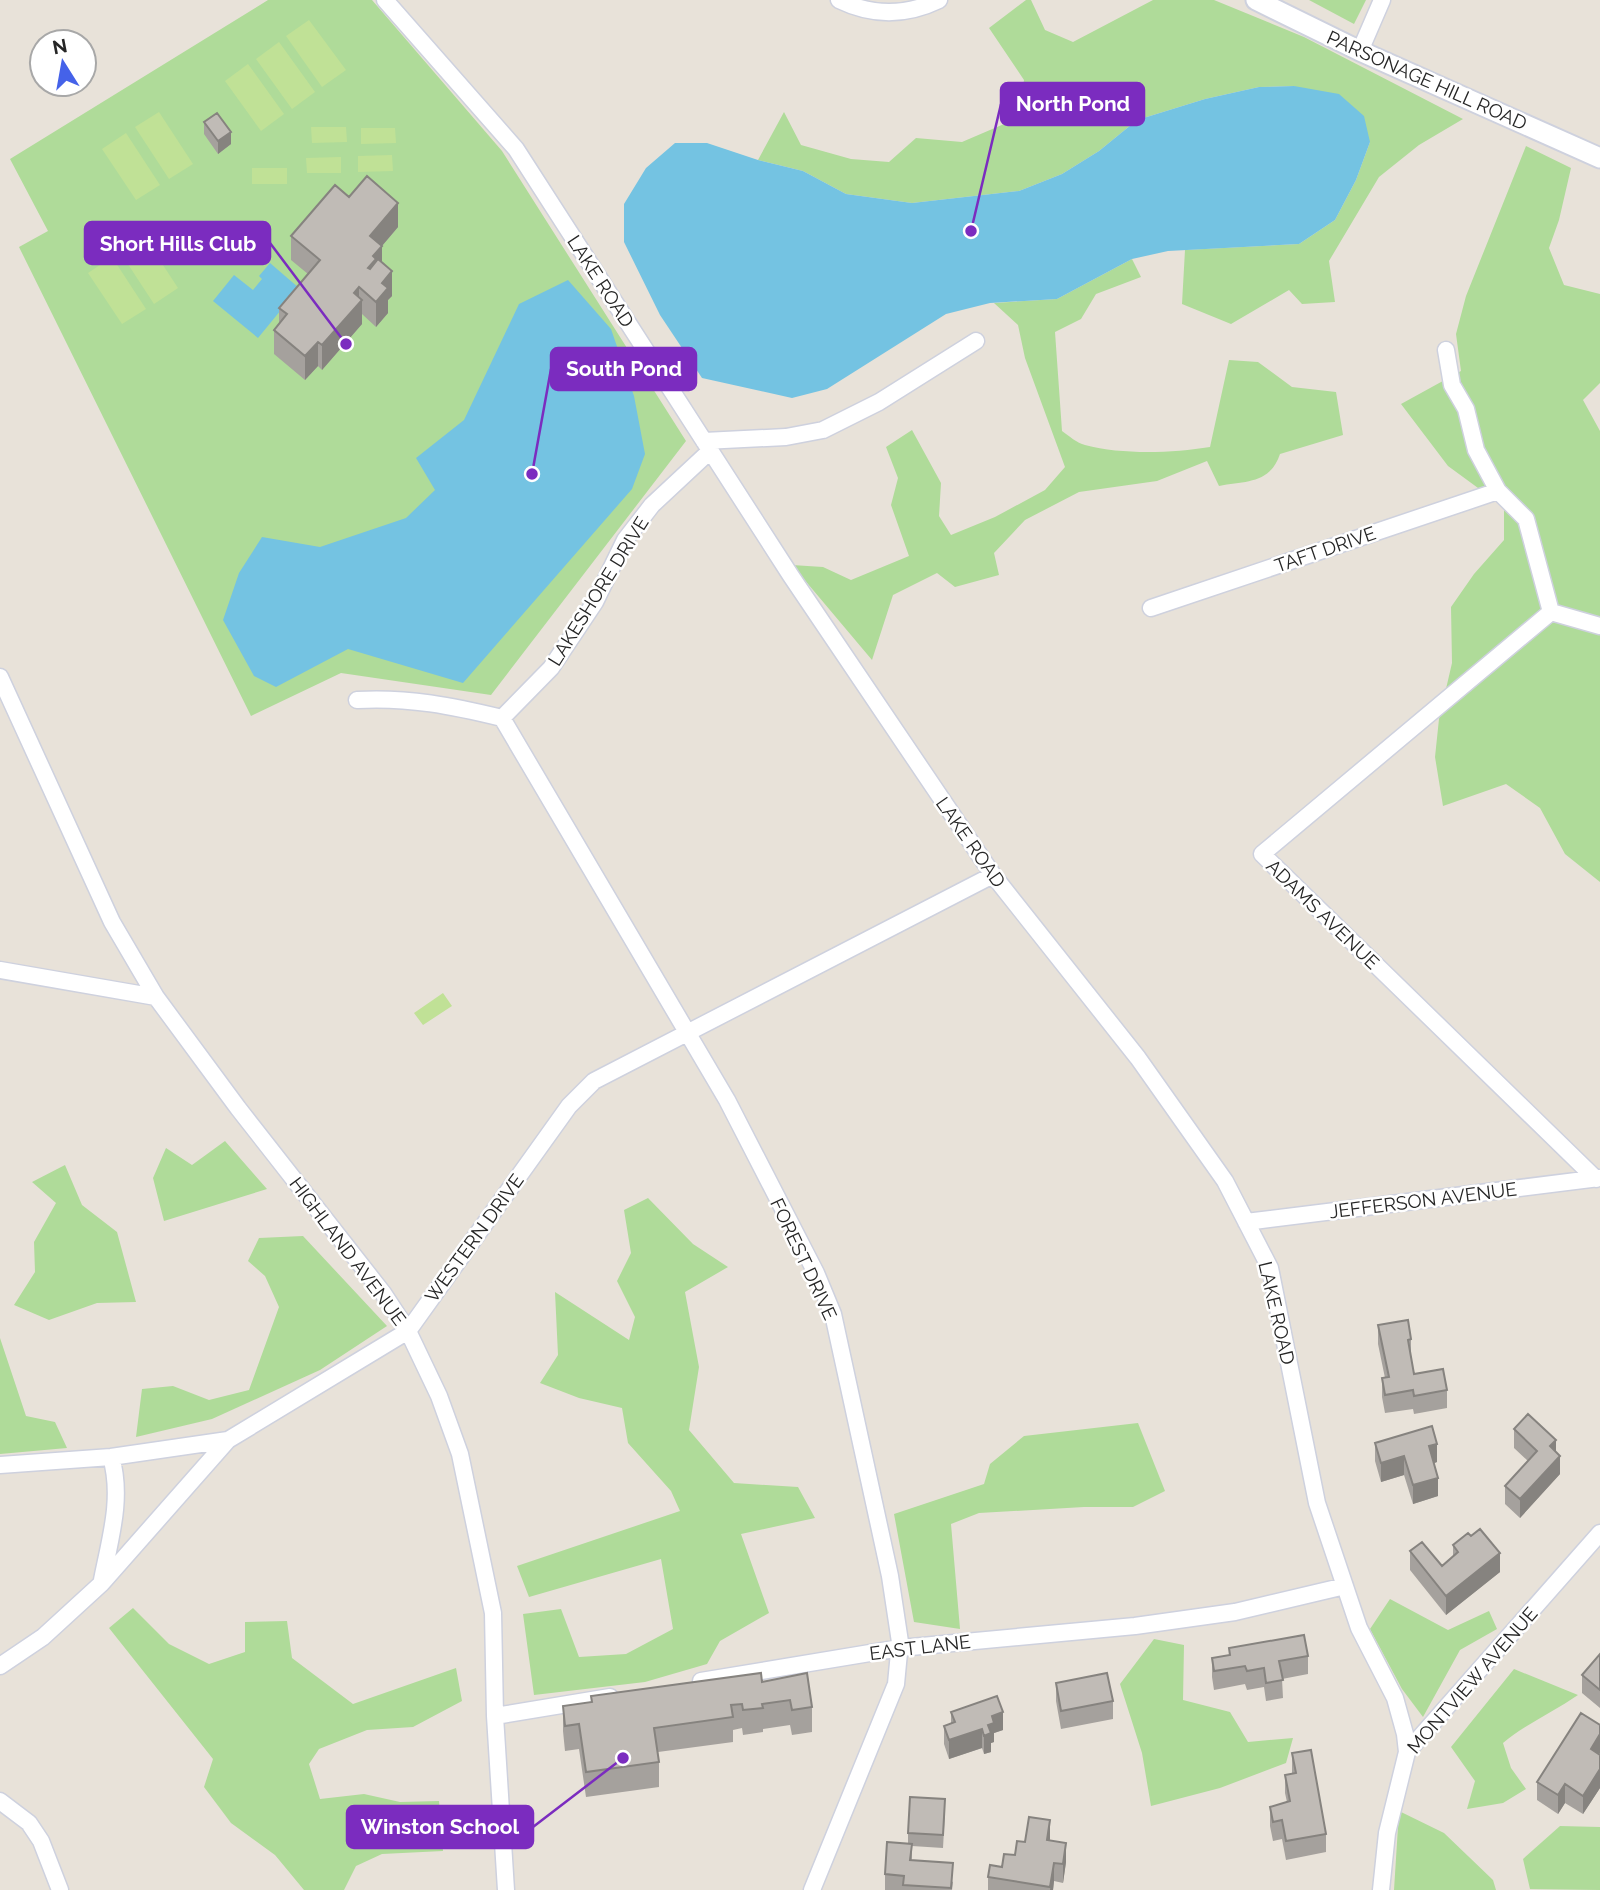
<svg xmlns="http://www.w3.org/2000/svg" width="1600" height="1890" viewBox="0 0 1600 1890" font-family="Raleway,sans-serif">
<rect width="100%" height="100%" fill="#e8e2d9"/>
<!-- green -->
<path fill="#afdb99" d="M268 0H372L502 151 686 441 491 695 341 673 251 716 19 247 48 231 10 159Z
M1026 0H1031L1045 30 1073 42 1153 0H1214L1304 37 1463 119 1419 145 1379 177 1329 261 1335 302 1302 304 1289 290 1231 324 1182 304 1185 250 1299 244 1335 220 1356 180 1370 142 1294 86 1259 87 1205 99 1137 120 1099 151 1062 174 1019 191 912 203 846 194 803 171 758 160 784 112 801 145 851 159 889 162 916 138 962 142 1018 118 1024 80 989 28Z
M1309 0H1366L1354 24Z
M1526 146 1571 168 1559 220 1549 248 1564 285 1600 294V383L1583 400 1600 431V882L1565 854 1540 808 1506 784 1443 806 1435 757 1439 719 1452 663 1451 607 1474 574 1504 540V507L1448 466 1401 404 1461 371 1456 334 1466 296Z
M1132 259 1141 277 1096 294 1081 319 1055 332 1062 431C1069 436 1077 443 1085 445 1123 455 1172 453 1210 447L1229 360 1258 362 1292 387 1336 392 1343 435 1280 454C1270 484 1246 481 1219 486L1207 461 1157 481 1079 492 1025 520 994 553 999 575 955 587 937 573 893 595 872 660 792 565 823 567 851 580 909 556 891 505 898 478 886 447 912 430 941 483 939 516 951 535 995 517 1045 490 1065 467 1025 358 1018 325 994 303 1057 299Z
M225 1141 267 1189 164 1221 153 1178 166 1148 192 1165Z
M65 1165 82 1205 117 1232 136 1302 97 1303 49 1320 14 1305 35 1272 34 1242 56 1203 32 1182Z
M648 1198 693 1244 728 1267 685 1292 699 1367 689 1430 734 1483 798 1487 815 1518 741 1534 769 1613 720 1641 707 1664 645 1682 534 1695 523 1614 561 1609 579 1657 626 1654 673 1629 661 1559 529 1597 517 1566 680 1511 671 1491 628 1443 622 1408 579 1398 540 1383 558 1355 555 1292 629 1340 635 1317 617 1281 631 1253 624 1210Z
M303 1236 387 1326 320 1370 212 1419 136 1437 142 1389 173 1386 209 1400 249 1390 279 1307 265 1276 248 1261 259 1238Z
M0 1338 26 1416 55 1422 67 1448 0 1454Z
M1138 1423 1165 1491 1133 1507H1084L979 1513 951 1524 960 1629 914 1622 894 1514 984 1484 990 1464 1024 1436Z
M1390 1599 1448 1630 1489 1611 1497 1629 1460 1650 1423 1717 1402 1689 1370 1629Z
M133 1608 169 1644 209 1664 245 1652V1622L287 1621 292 1658 353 1704 456 1668 462 1701 413 1727 367 1730 319 1749 309 1764 320 1799 364 1794 400 1802 439 1801 443 1851 382 1854 356 1866 344 1890H304L275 1855 231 1823 204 1787 213 1759 109 1628Z
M1154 1639 1184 1645 1183 1700 1230 1712 1248 1742 1293 1738 1286 1763 1220 1788 1151 1806 1142 1753 1120 1684Z
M1514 1669 1578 1695C1553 1712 1526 1724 1503 1743L1511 1768 1526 1789 1503 1803 1467 1809 1475 1781 1451 1747Z
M1399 1811 1444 1833 1493 1880 1496 1890H1394Z
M1560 1826 1600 1827V1890L1530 1889 1523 1859Z"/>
<!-- pitch -->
<path fill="#c0e196" d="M309 20 346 70 322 87 286 36Z
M279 42 315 92 292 109 256 59Z
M248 64 284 114 261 131 225 81Z
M159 112 193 164 169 179 135 127Z
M311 127H346L347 142 312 143Z
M361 128H395L396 143 361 144Z
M126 133 160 185 136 200 102 149Z
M392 155 393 171 358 172V156Z
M341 157V173H307L306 158Z
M252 168H287V184H252Z
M144 236 178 288 154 304 120 252Z
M112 257 146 309 122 324 88 273Z
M443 993 452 1006 423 1025 414 1013Z"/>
<!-- water -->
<path fill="#74c3e2" d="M1294 86 1339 94 1364 116 1370 142 1356 180 1335 220 1299 244 1168 251 1132 259 1057 299 990 303 946 314 827 389 792 398 702 378 660 315 624 242V204L646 168 675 143H707L758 160 803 171 846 194 912 203 1019 191 1062 174 1099 151 1137 120 1205 99 1259 87Z
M270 263 299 288 258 338 213 301 234 275 253 290 262 279 259 276Z
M568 280 611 329 634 396 645 454 632 489 463 683 348 649 276 687 254 676 223 620 239 573 262 537 320 547 406 518 435 490 416 458 464 420 519 304Z"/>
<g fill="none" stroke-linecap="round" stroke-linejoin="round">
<defs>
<path id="minor" d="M385 0 516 149 791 576 993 875 1138 1058 1225 1181 1270 1268 1317 1503 1359 1628 1395 1698 1405 1734 1407 1752
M839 0C872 16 906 16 939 0
M1360 51 1382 0
M1446 350 1452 385 1466 409 1476 450 1498 491 1526 519 1551 612
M704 441 786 437 823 430 879 402 976 341
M1151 608 1498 491
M1551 612 1262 854 1596 1179
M1551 612 1600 626
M0 677 112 922 156 997 238 1108 383 1293 408 1331 439 1396 460 1454 493 1613 495 1716 506 1890
M357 700C408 697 453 706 502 718L551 668 595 602 625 540 652 505 710 451
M502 718 727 1100 816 1273 833 1314 890 1576 900 1642 896 1684 812 1890
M0 970 156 997
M1246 1222 1600 1178
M0 1465 111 1457 228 1440
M102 1580C110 1539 123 1498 111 1457
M0 1666 43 1637 102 1583 228 1440 408 1331 569 1106 594 1081 993 875
M701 1681 900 1648 1135 1626 1235 1612 1345 1586
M495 1716 610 1697
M0 1801 29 1823 41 1841 60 1890
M1381 1890 1387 1833 1407 1752 1600 1533"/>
<path id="tertiary" d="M1256 0 1360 51 1600 158"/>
</defs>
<!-- minor casing -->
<use href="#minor" stroke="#ced1de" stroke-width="19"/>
<!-- tertiary casing -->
<use href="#tertiary" stroke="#ced1de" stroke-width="23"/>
<!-- minor -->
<use href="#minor" stroke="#fff" stroke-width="16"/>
<!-- tertiary -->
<use href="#tertiary" stroke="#fff" stroke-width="19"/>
</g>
<!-- wall -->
<path fill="#a5a19d" d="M204 122 231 144 218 154 204 134Z
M349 197 398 227 382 246V263L392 296 388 300V313L376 327 362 314V324L322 370 318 366 305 380 274 354V330L279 324V308L308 274 291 260V236Z
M1378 1325 1411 1339V1358L1414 1374 1447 1390V1408L1414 1414 1413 1409 1385 1413 1382 1397V1378H1385L1378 1344Z
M1514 1429 1556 1452 1560 1474 1520 1518 1505 1504V1486L1528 1461 1514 1448Z
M1375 1443 1437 1462 1434 1463 1438 1496 1413 1504 1404 1475 1381 1482 1375 1461Z
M1453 1545 1500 1572 1446 1615 1410 1570V1551L1442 1566 1453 1557Z
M1229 1648 1308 1656V1674L1282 1679 1283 1698 1266 1701 1264 1687 1247 1690 1245 1684 1214 1690 1212 1677V1658L1229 1655Z
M1600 1654V1708L1582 1693V1675Z
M762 1682 812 1707V1732L792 1735 790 1725 763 1729V1732L743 1735 742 1728 733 1730V1742L658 1752 659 1762V1787L586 1797 579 1749 565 1751 563 1731V1706L591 1702V1696Z
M1056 1683 1113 1701V1719L1061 1729 1056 1701Z
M951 1712 1003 1730 994 1733V1742L991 1743V1752L984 1754 982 1748 949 1759 944 1744V1726L951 1724Z
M1600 1725V1753L1599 1754 1600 1755V1788L1583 1814 1565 1803 1558 1814 1537 1800V1782Z
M1292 1753 1326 1834V1852L1286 1860 1282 1839 1273 1841 1270 1826V1807L1287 1802 1285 1793V1775L1292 1774Z
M945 1812 943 1848 912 1846V1860L953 1882 952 1890H885V1874L908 1844V1833Z
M1050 1841 1066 1862 1063 1883 1054 1881 1053 1890H988V1877L1015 1855 1025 1842Z"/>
<!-- shaded-wall -->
<path fill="#86837f" d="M231 132V144L218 154V141Z
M398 203V227L370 260V236Z
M382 246V271L376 277 368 268 373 256Z
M392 271V296L388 300V313L376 327V302L382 283Z
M359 287V303L362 300V324L322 370V345L354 293Z
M318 342V366L305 380V356Z
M1556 1440V1458L1550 1446Z
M1437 1444V1462L1429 1465V1446Z
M1404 1456V1475L1381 1482V1463Z
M1560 1456V1474L1520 1518V1499Z
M1438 1478V1496L1413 1504V1485Z
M1500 1553V1572L1446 1615V1596Z
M1003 1712V1730L994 1733V1742L991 1743V1752L984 1754V1736L992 1716Z
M982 1729V1748L949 1759V1740Z
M1600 1734V1753L1591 1767V1749Z
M1600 1769V1788L1583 1814V1796Z
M1565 1784V1803L1558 1814V1795Z
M1050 1820V1839L1047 1859V1840Z
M1066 1843V1862L1063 1883V1864Z
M1054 1863V1881L1053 1890H1050Z"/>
<!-- building -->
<path fill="#c0bbb6" stroke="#86837f" stroke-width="2" d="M217 113 231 132 218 141 204 122Z
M367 176 398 203 370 236 382 246 373 256 376 259 368 268 370 269 378 259 392 271 382 283 388 288 376 302 359 287 354 293 362 300 322 345 318 342 305 356 274 330 287 314 279 308 320 260 291 236 335 185 349 197Z
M1408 1320 1411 1339 1408 1340 1414 1374 1443 1369 1447 1390 1414 1396 1413 1390 1385 1395 1382 1378 1389 1377 1378 1325Z
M1528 1414 1556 1440 1550 1446 1560 1456 1520 1499 1505 1486 1537 1451 1514 1429Z
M1432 1426 1437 1444 1429 1446 1438 1478 1413 1485 1404 1456 1381 1463 1375 1443Z
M1480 1529 1500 1553 1446 1596 1410 1551 1422 1542 1442 1566 1458 1552 1453 1545 1468 1533 1471 1536Z
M1304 1635 1308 1656 1279 1661 1283 1680 1266 1683 1264 1668 1247 1671 1245 1666 1214 1671 1212 1658 1230 1655 1229 1648Z
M1600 1654V1690L1582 1675Z
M761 1673 762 1682 807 1673 812 1707 792 1710 790 1700 762 1704 763 1708 743 1710 742 1704 731 1705 733 1717 654 1728 659 1762 586 1772 579 1724 565 1726 563 1706 592 1702 591 1696Z
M1107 1673 1113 1701 1061 1711 1056 1683Z
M997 1696 1003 1712 992 1716 994 1723 988 1725 991 1733 984 1736 982 1729 949 1740 944 1726 955 1722 951 1712Z
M1581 1713 1600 1725V1734L1591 1749 1600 1755V1769L1583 1796 1565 1784 1558 1795 1537 1782Z
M1311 1750 1326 1834 1286 1841 1282 1820 1273 1822 1270 1807 1290 1801 1285 1775 1296 1773 1292 1753Z
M910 1797 945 1799 943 1835 908 1833Z
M1029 1817 1050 1820 1047 1840 1066 1843 1063 1864 1054 1863 1050 1887 988 1877 990 1865 1002 1867 1004 1854 1015 1855 1017 1841 1025 1842Z
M887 1842 912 1844 910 1860 953 1863 951 1888 903 1885 904 1876 885 1874Z"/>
<g text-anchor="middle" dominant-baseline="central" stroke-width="5" stroke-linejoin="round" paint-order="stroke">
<!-- street labels -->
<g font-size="19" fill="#262626" stroke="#fff">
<text transform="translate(1427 80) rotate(24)">PARSONAGE HILL ROAD</text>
<text transform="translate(601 281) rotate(57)">LAKE ROAD</text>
<text transform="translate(1325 549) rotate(-19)">TAFT DRIVE</text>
<text transform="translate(598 591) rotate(-58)">LAKESHORE DRIVE</text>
<text transform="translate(971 842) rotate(55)">LAKE ROAD</text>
<text transform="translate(1323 914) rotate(44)">ADAMS AVENUE</text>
<text transform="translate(1423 1200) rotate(-7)">JEFFERSON AVENUE</text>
<text transform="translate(474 1238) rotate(-54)">WESTERN DRIVE</text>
<text transform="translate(348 1251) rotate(53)">HIGHLAND AVENUE</text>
<text transform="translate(804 1259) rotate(65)">FOREST DRIVE</text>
<text transform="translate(1277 1313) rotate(77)">LAKE ROAD</text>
<text transform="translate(920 1647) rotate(-7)">EAST LANE</text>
<text transform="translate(1472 1680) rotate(-49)">MONTVIEW AVENUE</text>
</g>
</g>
<!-- callouts -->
<path fill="none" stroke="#7b2cbf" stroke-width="2.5" d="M971 231L1001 104M346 344L270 243M532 474L551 369M623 1758L533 1827"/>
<g fill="#7b2cbf" stroke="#fff" stroke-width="2.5">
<circle cx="971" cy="231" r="7"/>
<circle cx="346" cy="344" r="7"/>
<circle cx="532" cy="474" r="7"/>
<circle cx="623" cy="1758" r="7"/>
</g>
<g fill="#7b2cbf" stroke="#7b2cbf" stroke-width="2.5">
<rect x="1001" y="83" width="143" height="42" rx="7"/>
<rect x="85" y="222" width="185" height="42" rx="7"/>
<rect x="551" y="348" width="145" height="42" rx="7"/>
<rect x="347" y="1806" width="186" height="42" rx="7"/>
</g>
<g font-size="21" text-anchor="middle" font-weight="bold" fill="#fff">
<text x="1073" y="111">North Pond</text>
<text x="178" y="251">Short Hills Club</text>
<text x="624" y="376">South Pond</text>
<text x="440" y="1834">Winston School</text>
</g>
<!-- north arrow -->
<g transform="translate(63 63) rotate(349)"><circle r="33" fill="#ffffff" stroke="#a8a8a8" stroke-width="2"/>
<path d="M0-5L12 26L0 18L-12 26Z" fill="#4562e9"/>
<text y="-10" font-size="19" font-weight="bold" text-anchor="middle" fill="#262626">N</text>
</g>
</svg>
